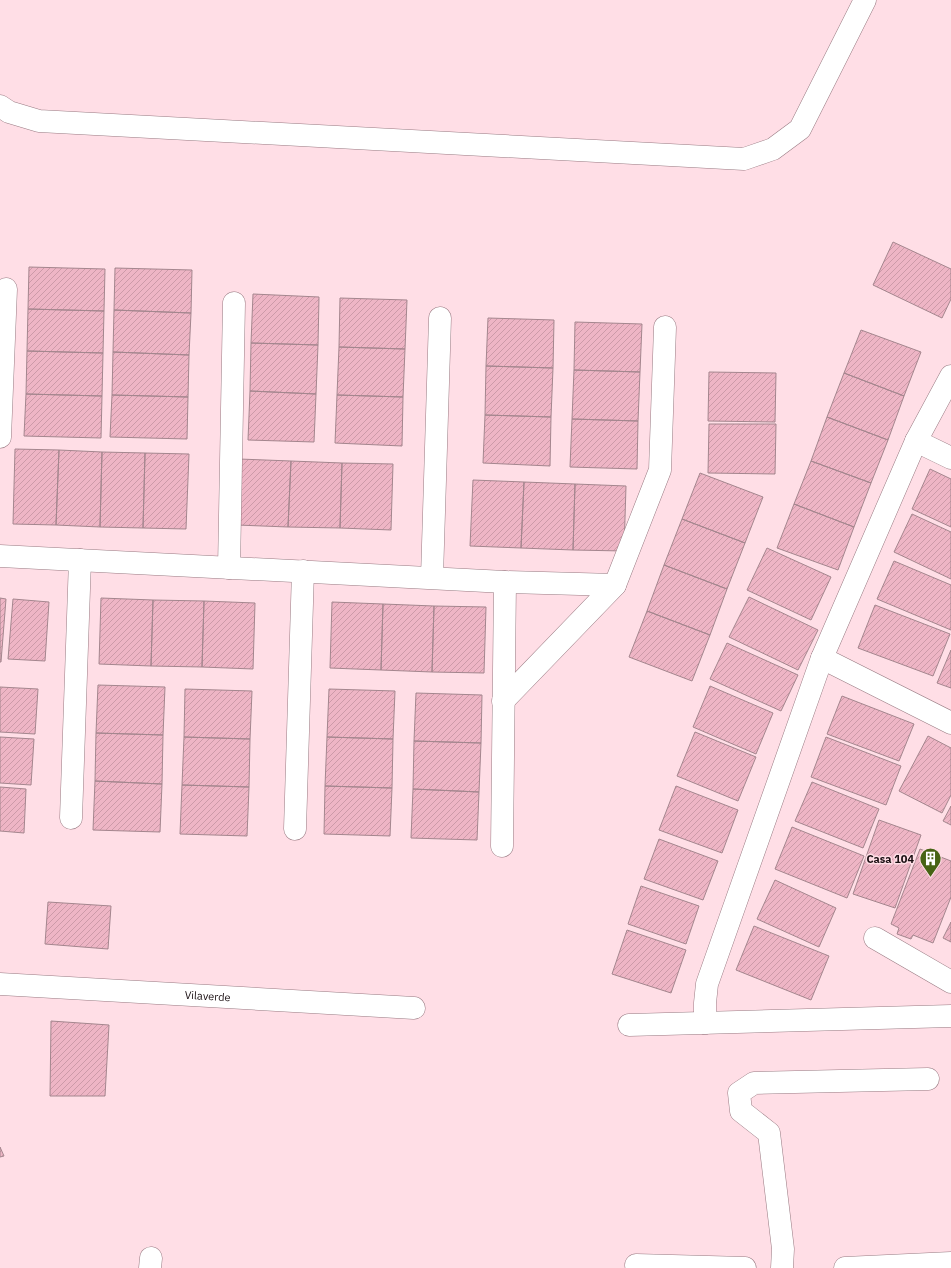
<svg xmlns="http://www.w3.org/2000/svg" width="951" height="1268" viewBox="0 0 951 1268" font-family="'IBM Plex Sans',sans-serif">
<defs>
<pattern id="building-hatch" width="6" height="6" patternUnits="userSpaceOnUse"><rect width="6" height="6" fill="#eeb5c5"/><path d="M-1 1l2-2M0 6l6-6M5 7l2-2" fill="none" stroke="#cc9aa8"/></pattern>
</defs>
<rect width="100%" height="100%" fill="#ffdee6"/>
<!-- building -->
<path fill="url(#building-hatch)" stroke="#a4868e" d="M893 242 951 269V299L942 318 873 285Z
M29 267 105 269 104 311 28 309Z
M115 268 192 270 191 313 114 310Z
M253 294 319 297 318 345 251 343Z
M340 298 407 300 405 349 339 347Z
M28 309 104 311 103 353 27 351Z
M114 310 191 313 189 355 113 352Z
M488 318 554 320 553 368 486 366Z
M575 322 642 324 640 372 574 370Z
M861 330 921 352 904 396 844 373Z
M251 343 318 345 316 394 250 391Z
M339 347 405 349 403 397 337 395Z
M27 351 103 353 102 396 26 394Z
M113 352 189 355 188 397 112 395Z
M486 366 553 368 551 417 485 415Z
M574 370 640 372 638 421 572 419Z
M709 372 776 373 775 422 708 421Z
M844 373 904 396 888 440 827 417Z
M250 391 316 394 314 442 248 440Z
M26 394 102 396 101 438 24 436Z
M112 395 188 397 187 439 110 437Z
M337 395 403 397 402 446 335 443Z
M485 415 551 417 550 466 483 463Z
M827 417 888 440 871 483 811 461Z
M572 419 638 421 637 469 570 467Z
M709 424H776L775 474 708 473Z
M15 449 59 450 56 525 13 524Z
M59 450 102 452 100 527 56 525Z
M102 452 145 453 143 528 100 527Z
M145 453 189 454 186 529 143 528Z
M239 459 291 461 288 527 237 525Z
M291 461 342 463 340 528 288 527Z
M811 461 871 483 854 527 794 504Z
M342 463 393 464 391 530 340 528Z
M930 469 951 479V527L912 509Z
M700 473 763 497 745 543 682 519Z
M473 480 524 482 521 548 470 546Z
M524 482 575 484 573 550 521 548Z
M575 484 626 486 624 551 573 550Z
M794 504 854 527 838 570 777 548Z
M912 514 951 532V579L894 552Z
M682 519 745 543 727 589 664 565Z
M767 548 831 577 811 620 747 590Z
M894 561 951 585V630L877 599Z
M664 565 727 589 710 635 647 611Z
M749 597 818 630 798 670 729 637Z
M0 598 6 599 1 662H0Z
M101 598 153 600 151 666 99 664Z
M13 599 49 602 45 661 8 659Z
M153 600 204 601 202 667 151 666Z
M204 601 255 603 253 669 202 667Z
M332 602 383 604 381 670 330 668Z
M383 604 434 606 432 672 381 670Z
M875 605 950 634 933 676 858 648Z
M434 606 486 607 484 673 432 672Z
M647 611 710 635 692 681 629 657Z
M727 643 798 675 781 711 710 679Z
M951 650V688L937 683Z
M98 685 165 687 163 735 96 733Z
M710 686 773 713 756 754 693 727Z
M0 687 38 689 35 734 0 732Z
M185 689 252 691 250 739 184 737Z
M329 689 395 691 393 739 327 737Z
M416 693 482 695 481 743 414 741Z
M842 696 914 724 899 761 827 734Z
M695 732 756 757 738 801 677 776Z
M96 733 163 735 162 784 95 781Z
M928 736 951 748V795L942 813 899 791Z
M0 737 34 739 31 785 0 783Z
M184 737 250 739 249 787 182 785Z
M327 737 393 739 392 788 325 786Z
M826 737 901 766 886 805 811 777Z
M414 741 481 743 479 792 413 789Z
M95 781 162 784 160 832 93 830Z
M812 782 879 809 863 848 795 821Z
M182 785 249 787 247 836 180 834Z
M325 786 392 788 390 836 324 834Z
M676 786 738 810 722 853 659 830Z
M0 787 26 789 24 833 0 831Z
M413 789 479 792 477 840 411 838Z
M951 806V825L943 821Z
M879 820 921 835 895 908 853 894Z
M792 827 864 856 847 898 775 869Z
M659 839 718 861 703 900 644 879Z
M920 849 951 861V897L933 943 913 935 911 939 897 934 899 928 891 924Z
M775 880 836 908 819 947 757 919Z
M641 886 699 906 686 944 628 924Z
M48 902 111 906 108 949 45 944Z
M951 922V942L943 938Z
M754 926 829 956 811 1000 736 970Z
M627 930 686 950 671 993 612 974Z
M51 1021 109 1025 105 1096H50Z
M0 1147 4 1156 0 1157Z"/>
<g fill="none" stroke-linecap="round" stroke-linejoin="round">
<defs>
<g id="minor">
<path d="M0 106 9 112 39 121 744 159 773 149 800 129 865 0"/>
<path d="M0 437 6 289"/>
<path d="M916 441 951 458"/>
<path d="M0 556 505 582 615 585"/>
<path d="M229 568 234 303"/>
<path d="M432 577 440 318"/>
<path d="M822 658 951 723"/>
<path d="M503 701 615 585 660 470 665 327"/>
<path d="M71 818 80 560"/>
<path d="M295 829 303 571"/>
<path d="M502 846 505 582"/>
<path d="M875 938 951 982"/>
<path id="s1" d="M0 984 414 1008"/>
<path d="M705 1023V1003L707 984 822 658 916 441 951 376"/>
<path d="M629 1025 951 1016"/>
<path d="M636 1265 745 1268"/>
<path d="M150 1268 151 1258"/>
<path d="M782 1268 783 1249 769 1133 741 1111 739 1093 754 1083 928 1079"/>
<path d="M845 1268 951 1263"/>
</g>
</defs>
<!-- minor casing -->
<use href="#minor" stroke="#997b83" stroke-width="23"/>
<!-- minor -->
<use href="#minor" stroke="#fff" stroke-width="22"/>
</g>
<!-- icons -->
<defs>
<symbol id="building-pin" viewBox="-11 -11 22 30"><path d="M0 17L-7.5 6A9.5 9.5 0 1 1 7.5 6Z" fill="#476314" stroke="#ffdee6"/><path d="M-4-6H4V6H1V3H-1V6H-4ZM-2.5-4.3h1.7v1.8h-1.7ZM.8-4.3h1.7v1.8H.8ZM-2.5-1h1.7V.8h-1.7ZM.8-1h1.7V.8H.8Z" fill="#fff"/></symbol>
</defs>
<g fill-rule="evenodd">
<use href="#building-pin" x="918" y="846" width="25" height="34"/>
</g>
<g text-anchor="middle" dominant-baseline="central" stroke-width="3" stroke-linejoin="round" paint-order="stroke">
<!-- poi labels -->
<g font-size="11" font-weight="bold" fill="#190e11" stroke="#ffdee6" text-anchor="end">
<text x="914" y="859">Casa 104</text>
</g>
<!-- street labels -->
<g font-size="11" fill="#190e11" stroke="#ffdee6">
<text stroke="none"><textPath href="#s1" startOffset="208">Vilaverde</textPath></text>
</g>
</g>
</svg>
